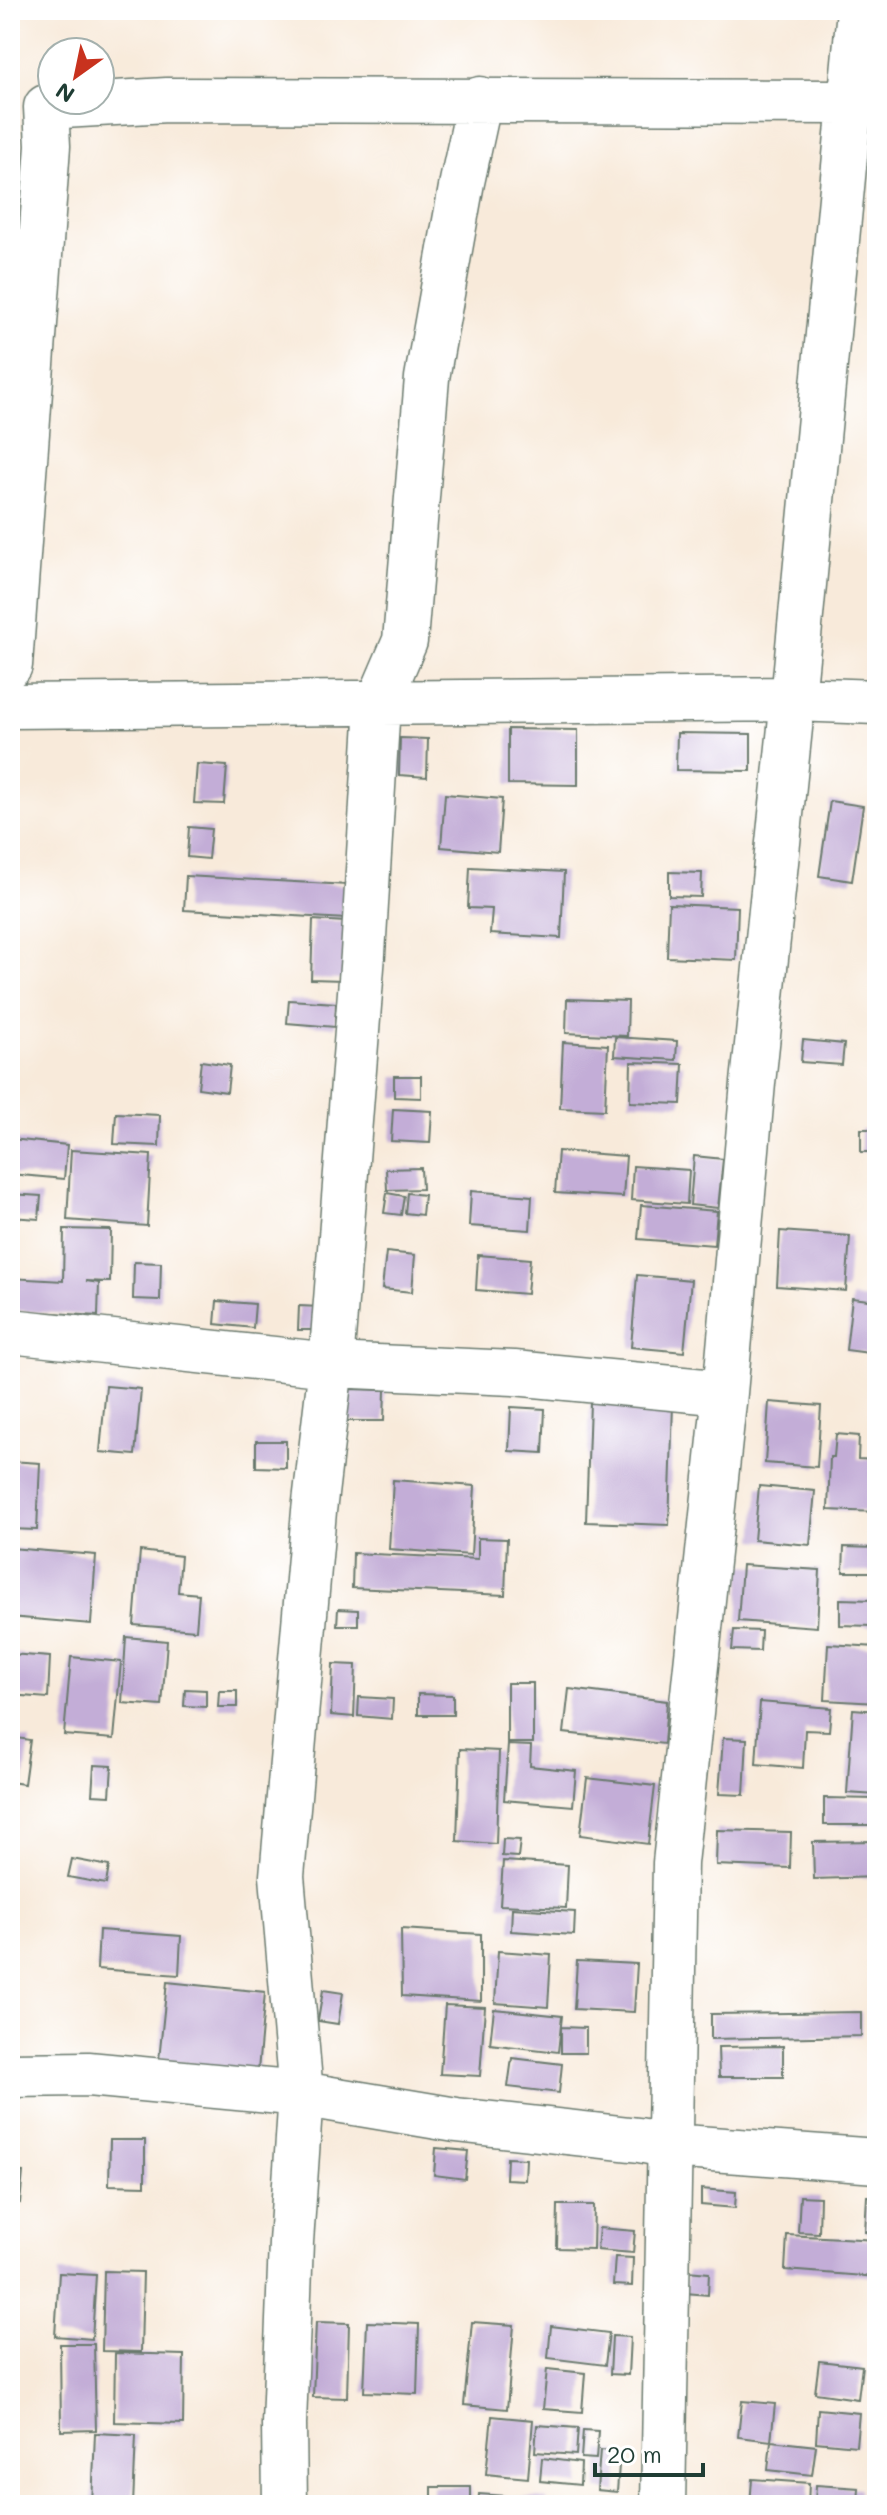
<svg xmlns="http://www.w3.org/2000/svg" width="887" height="2515" viewBox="0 0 887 2515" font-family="Mali,sans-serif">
<rect width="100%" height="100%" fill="#fff"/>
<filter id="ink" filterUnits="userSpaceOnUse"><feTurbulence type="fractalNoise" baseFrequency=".0125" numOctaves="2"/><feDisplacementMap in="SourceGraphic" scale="16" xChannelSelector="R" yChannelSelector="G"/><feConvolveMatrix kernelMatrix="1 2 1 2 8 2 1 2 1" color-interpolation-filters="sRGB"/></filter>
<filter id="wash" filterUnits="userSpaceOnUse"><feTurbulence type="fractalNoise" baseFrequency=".006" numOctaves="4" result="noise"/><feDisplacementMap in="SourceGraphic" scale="32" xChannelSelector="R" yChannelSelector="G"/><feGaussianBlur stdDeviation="1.8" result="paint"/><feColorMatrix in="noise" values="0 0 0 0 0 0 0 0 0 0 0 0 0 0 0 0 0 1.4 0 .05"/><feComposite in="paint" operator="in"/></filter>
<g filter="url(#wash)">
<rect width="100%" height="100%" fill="#f8eada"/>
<g id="blocks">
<!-- building -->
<path fill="#c3add7" d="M508 729 578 730V785L508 784Z
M677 733 751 734V771L676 770Z
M400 738 428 739 427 777 399 775Z
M197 764 227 766 224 804 194 803Z
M445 794 502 799 498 852 441 847Z
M830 801 863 806 852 881 819 876Z
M189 827 211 829 208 859 187 857Z
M470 867 564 872 561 938 490 934 492 909 468 908Z
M669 872 702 873 701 897 669 896Z
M186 876 348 885 347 919 184 910Z
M669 904 738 907 736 960 667 957Z
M313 920 346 922 343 980 311 979Z
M567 999 628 1001 627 1036 566 1033Z
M289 1000 336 1003 335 1027 287 1023Z
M615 1037 677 1041 676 1060 614 1056Z
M803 1040 844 1044 842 1065 801 1062Z
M563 1042 608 1045 605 1110 560 1108Z
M201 1061 230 1065 227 1092 198 1088Z
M631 1062 683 1064 681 1104 630 1102Z
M394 1076H421V1098L394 1097Z
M393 1109 432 1111 430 1143 391 1141Z
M116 1113 160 1115 159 1146 114 1144Z
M861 1129H875L874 1152H861Z
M11 1139 67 1145 64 1179 10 1174Z
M71 1150 151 1155 147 1226 67 1220Z
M558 1151 626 1156 623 1197 555 1193Z
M694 1156 723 1159 718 1208 690 1205Z
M633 1166 689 1170 687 1204 631 1200Z
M421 1168 422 1189 387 1190 386 1169Z
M471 1191 532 1196 530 1230 469 1226Z
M387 1193 404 1196 401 1215 384 1213Z
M407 1193 424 1195 422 1215 405 1213Z
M10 1194 41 1196 39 1219 10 1217Z
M641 1205 717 1211 714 1245 638 1239Z
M64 1229 111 1230 110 1282 86 1281 99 1283 98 1316 10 1310V1278L63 1281Z
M780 1231 850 1236 846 1291 777 1286Z
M386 1252 415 1255 412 1292 382 1289Z
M478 1255 530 1259 527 1294 476 1290Z
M134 1262 161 1263 160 1300 133 1299Z
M637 1275 691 1280 684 1352 631 1347Z
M852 1298 877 1301V1354L846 1350Z
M217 1301 255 1304 253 1328 215 1324Z
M299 1306 320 1307 319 1330H298Z
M10 1362 18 1363 13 1417H10Z
M106 1386 141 1389 135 1455 100 1452Z
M346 1389 385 1390 384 1421H346Z
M590 1402 673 1404 669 1525 586 1522Z
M769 1402 821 1406 817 1467 765 1463Z
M511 1407 545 1409 543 1453 509 1451Z
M836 1434 859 1436 858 1459 877 1460V1512L828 1510 830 1457H834Z
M256 1441H286V1468L256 1467Z
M10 1461 40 1463 37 1530 10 1529Z
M393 1480 475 1486 471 1555 389 1549Z
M759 1486 815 1491 810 1545 754 1540Z
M478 1538 507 1539 505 1595 352 1588 353 1553 478 1559Z
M844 1547 877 1548V1572H843Z
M10 1548 96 1555 91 1624 10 1617Z
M140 1551 181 1556 178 1592 199 1594 196 1630 134 1625Z
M742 1565 820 1570 817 1627 738 1621Z
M840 1599 873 1600 872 1626 840 1625Z
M338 1609 358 1610V1625H337Z
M734 1630 761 1631 760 1651 732 1650Z
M126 1637 167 1641 162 1706 122 1703Z
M828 1644 877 1647V1703L825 1700Z
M10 1654 50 1657 48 1698 10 1695Z
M71 1657 121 1662 114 1739 64 1735Z
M333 1664 356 1665 354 1717 331 1715Z
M507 1683H533V1743H507Z
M185 1689 206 1690V1707L184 1706Z
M569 1689 667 1701 664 1744 564 1733Z
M219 1691H237V1707H218Z
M418 1694 453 1695V1715H418Z
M359 1697 393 1699 392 1719 358 1716Z
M760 1702 831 1708 829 1731 805 1730 803 1768 756 1764Z
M853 1709 877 1711V1795L847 1793Z
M10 1737 30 1740 24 1784 10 1782Z
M723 1738 747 1739 744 1795 719 1794Z
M508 1745 531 1746 530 1766 576 1771 573 1806 504 1800Z
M460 1749 499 1751 496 1844 457 1841Z
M94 1765 112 1766 110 1796 92 1795Z
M587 1778 655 1786 648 1844 580 1835Z
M824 1798 877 1799V1825H824Z
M717 1830 791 1832 790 1868 716 1865Z
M503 1839 520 1840 518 1857 502 1856Z
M876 1841 877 1877 814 1879 813 1842Z
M72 1859 109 1866 106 1884 68 1877Z
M503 1861 568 1865 566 1908 500 1905Z
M512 1908 575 1912 574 1935 511 1931Z
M401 1929 481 1934V2001L402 1996Z
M99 1930 181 1936 179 1975 97 1969Z
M498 1951 551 1955 548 2007 495 2003Z
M577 1961 637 1964 634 2012 574 2009Z
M167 1982 265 1992 258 2071 159 2060Z
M323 1990 343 1993 338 2024 318 2021Z
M445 2005 485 2007 480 2076 440 2074Z
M494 2009 562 2016 558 2052 490 2044Z
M861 2012V2036L711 2039V2014Z
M561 2027 586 2028V2053H561Z
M783 2046V2077H719L718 2047Z
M512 2058 562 2064 559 2093 508 2087Z
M110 2140H145V2186L109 2185Z
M436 2148 468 2151 465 2179 434 2175Z
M507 2158 526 2159 525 2180 506 2179Z
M10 2171 23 2172 20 2203 10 2201Z
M701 2189 736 2192 735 2208 701 2205Z
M800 2196 820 2197 819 2233 798 2232Z
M867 2196H877V2233L865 2232Z
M558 2205H594L593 2249 557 2248Z
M599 2228 635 2231 633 2253 597 2250Z
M787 2235 877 2240V2277L785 2270Z
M615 2257 633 2258 632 2286 613 2285Z
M104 2271 143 2272 141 2352 102 2351Z
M687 2271 709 2273 708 2295 686 2293Z
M59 2273 96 2275 92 2339 55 2336Z
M316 2322 349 2323 347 2398 313 2397Z
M367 2322 419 2324 417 2394 364 2392Z
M472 2322 514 2325 507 2409 464 2405Z
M551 2326 609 2333 605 2365 548 2358Z
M612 2336 630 2337 628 2375 610 2374Z
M60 2344H94L96 2430 61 2431Z
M115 2353 184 2355 183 2424 114 2422Z
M819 2361 862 2366 858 2399 815 2393Z
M547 2369 585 2373 582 2412 543 2409Z
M742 2401 775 2404 771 2441 738 2437Z
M818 2409 859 2413 856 2446 816 2442Z
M492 2416 533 2420 528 2478 486 2474Z
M537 2425 578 2428 576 2455 535 2452Z
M583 2430 598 2431 596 2459 581 2458Z
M95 2433 136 2435 133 2505H92Z
M771 2441 816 2446 812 2475 768 2470Z
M600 2450 620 2452 617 2492 597 2490Z
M542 2458 581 2463 580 2485 540 2481Z
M752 2479 809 2483 808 2505H750Z
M816 2485 859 2488 858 2505H815Z
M432 2487H471V2505H432Z
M479 2494 546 2499V2505H478Z"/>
</g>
</g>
<g filter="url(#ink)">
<use href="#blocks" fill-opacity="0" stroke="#6b7a6e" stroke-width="2"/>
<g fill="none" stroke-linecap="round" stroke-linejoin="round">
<defs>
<path id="minor" d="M10 665 48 146 46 107 167 100 851 102
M10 706 793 699 877 702
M10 1331 331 1365 514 1373 725 1393
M10 2075 88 2074 301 2094 456 2120 639 2140 670 2146 877 2161
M285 2505 284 2424 291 2242 301 2094 282 1876 314 1511 331 1365 363 954 378 704 405 641 427 378 462 182 480 99
M663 2505 675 1863 725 1393 753 1083 793 699 859 10"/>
</defs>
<!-- minor casing -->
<use href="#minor" stroke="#6b7a6e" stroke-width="47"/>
<!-- minor -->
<use href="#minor" stroke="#fff" stroke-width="44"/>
</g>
</g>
<!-- margin -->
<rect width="887" height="2515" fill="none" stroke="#fff" stroke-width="40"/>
<!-- north arrow -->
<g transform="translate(76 76) rotate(213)"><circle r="38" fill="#ffffff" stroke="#a5b1ae" stroke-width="2"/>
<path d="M0-6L14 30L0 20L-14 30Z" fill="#c8321e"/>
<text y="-12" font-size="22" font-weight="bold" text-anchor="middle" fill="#1f3d34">N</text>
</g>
<!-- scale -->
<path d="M595 2463v12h108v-12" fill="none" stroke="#1f3d34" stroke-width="4"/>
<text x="607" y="2463" font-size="24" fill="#1f3d34" stroke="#ffffff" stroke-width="6" paint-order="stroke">20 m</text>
</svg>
